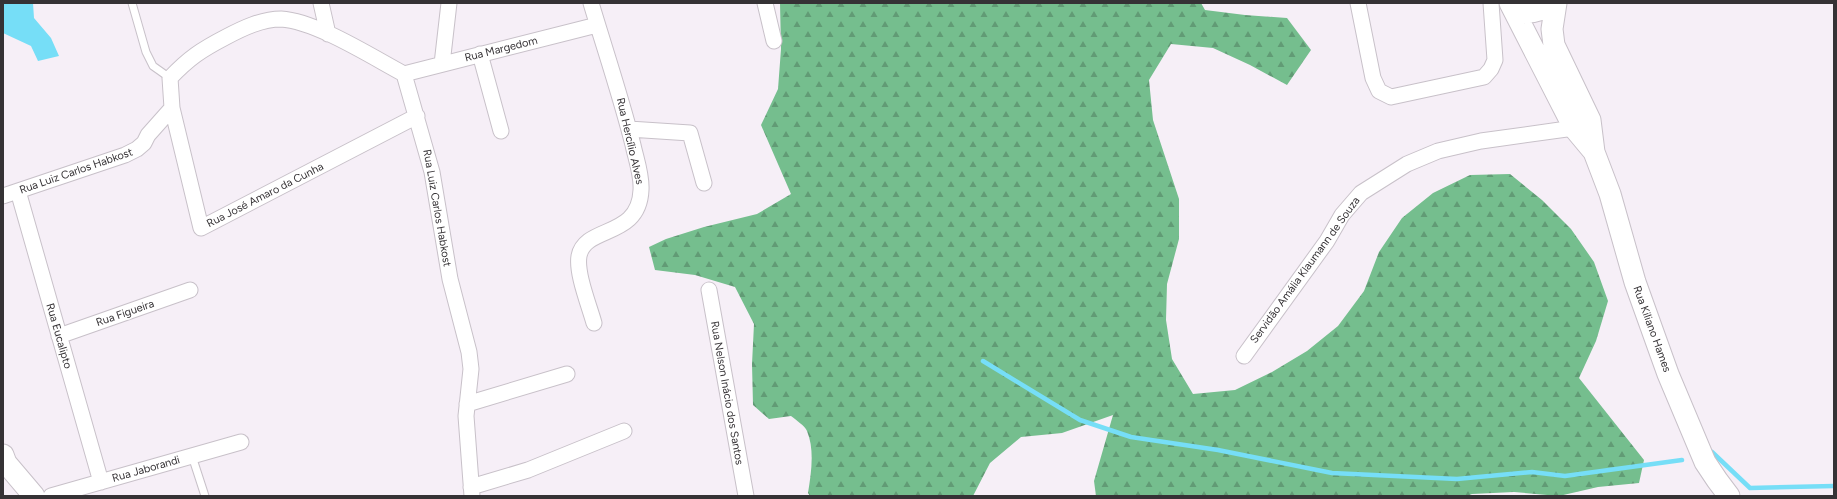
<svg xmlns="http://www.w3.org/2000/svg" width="1837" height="499" viewBox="0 0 1837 499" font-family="Figtree,sans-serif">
<defs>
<pattern id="forest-firs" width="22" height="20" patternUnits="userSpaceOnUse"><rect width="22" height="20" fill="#75be8e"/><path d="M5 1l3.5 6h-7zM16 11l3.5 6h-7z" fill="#619b75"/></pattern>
</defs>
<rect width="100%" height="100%" fill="#f6eff7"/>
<!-- forest -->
<path fill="url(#forest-firs)" d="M780 3H1201L1205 10 1245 15 1287 18 1311 50 1287 85 1250 65 1213 48 1171 44 1149 80 1153 120 1179 199V239L1167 284 1166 320 1172 359 1193 394 1235 390 1272 372 1307 351 1338 326 1364 291 1379 252 1402 218 1433 193 1470 175 1510 174 1542 200 1571 229 1594 262 1608 301 1596 341 1579 378 1644 460 1639 483 1598 487 1559 496 1514 492 1472 494 1467 496H1096L1094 481 1113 415 1062 433 1021 437 990 463 973 496H810L808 493C811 474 815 450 807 431 805 426 796 420 791 416L769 419 753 405 752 364 754 324 735 287 695 275 655 270 649 247 666 239 704 227 757 214 791 194 761 125 778 89 781 49Z"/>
<!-- water -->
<path fill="#76def7" d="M3 3H33L34 18 51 38 59 56 38 61 31 46 3 33Z"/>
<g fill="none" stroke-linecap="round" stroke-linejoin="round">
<!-- stream -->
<path stroke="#76def7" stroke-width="4.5" d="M983 361 1080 420 1131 437 1218 450 1332 473 1457 479 1532 472 1565 476 1682 460
M1712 452 1750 488 1834 486"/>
<defs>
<path id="service" d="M132 3 146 52 153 66 170 78
M192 456 205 496"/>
<path id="minor" d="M321 3 328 34
M591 3C605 50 621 97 633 145 636 159 642 175 641 190 639 239 585 225 579 256 576 273 589 305 594 323
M765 3 774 41
M1358 3 1373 78 1379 91 1391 97 1484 77 1491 69 1495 60 1491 3
M480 54 501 131
M442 64 449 3
M404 74 597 25
M172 108 201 228 417 116
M629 129 690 133 704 183
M18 191 101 482
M3 196 125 155 137 149 144 143 148 135 172 108 170 78C189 58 201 50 226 37 243 28 262 19 281 19 316 21 372 57 404 74L432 172 450 279 469 352 471 369 466 416 472 496
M709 290 746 496
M59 336 190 290
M1244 356 1327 241 1342 215 1361 193 1407 164 1438 151 1481 141 1574 128
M467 404 567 374
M471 487 528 470 624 431
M51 496 241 442"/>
<path id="secondary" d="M1510 3 1574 128 1594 152
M1556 3 1552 29 1554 45 1590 120 1594 152 1610 194 1635 282 1668 374 1705 462 1717 480 1729 496
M1515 12C1529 14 1540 12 1551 3
M3 455 6 463 34 496"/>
</defs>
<!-- service casing -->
<use href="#service" stroke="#c8c1c9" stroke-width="9"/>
<!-- minor casing -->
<use href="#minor" stroke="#c8c1c9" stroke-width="17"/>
<!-- secondary casing -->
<use href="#secondary" stroke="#c8c1c9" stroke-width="23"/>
<!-- service -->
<use href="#service" stroke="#fff" stroke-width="7"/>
<!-- minor -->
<use href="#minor" stroke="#fff" stroke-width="15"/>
<!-- secondary -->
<use href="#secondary" stroke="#fff" stroke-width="21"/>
</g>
<g text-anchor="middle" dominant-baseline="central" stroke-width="3" stroke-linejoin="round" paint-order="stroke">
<!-- street labels -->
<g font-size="11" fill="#353235" stroke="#fff">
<text transform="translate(501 49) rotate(-14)">Rua Margedom</text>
<text transform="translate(630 141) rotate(77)">Rua Hercílio Alves</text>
<text transform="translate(76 171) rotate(-19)">Rua Luiz Carlos Habkost</text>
<text transform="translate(265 195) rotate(-27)">Rua José Amaro da Cunha</text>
<text transform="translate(437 208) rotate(80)">Rua Luiz Carlos Habkost</text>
<text transform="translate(1305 270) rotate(-54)">Servidão Amália Klaumann de Souza</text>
<text transform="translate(125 313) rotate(-19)">Rua Figueira</text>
<text transform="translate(1652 329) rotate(70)">Rua Kiliano Hames</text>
<text transform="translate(59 336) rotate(74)">Rua Eucalipto</text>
<text transform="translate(727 393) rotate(80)">Rua Nelson Inácio dos Santos</text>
<text transform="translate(146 469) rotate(-16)">Rua Jaborandi</text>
</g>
</g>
<!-- border -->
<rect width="1837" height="499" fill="none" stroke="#353235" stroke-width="8"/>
</svg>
